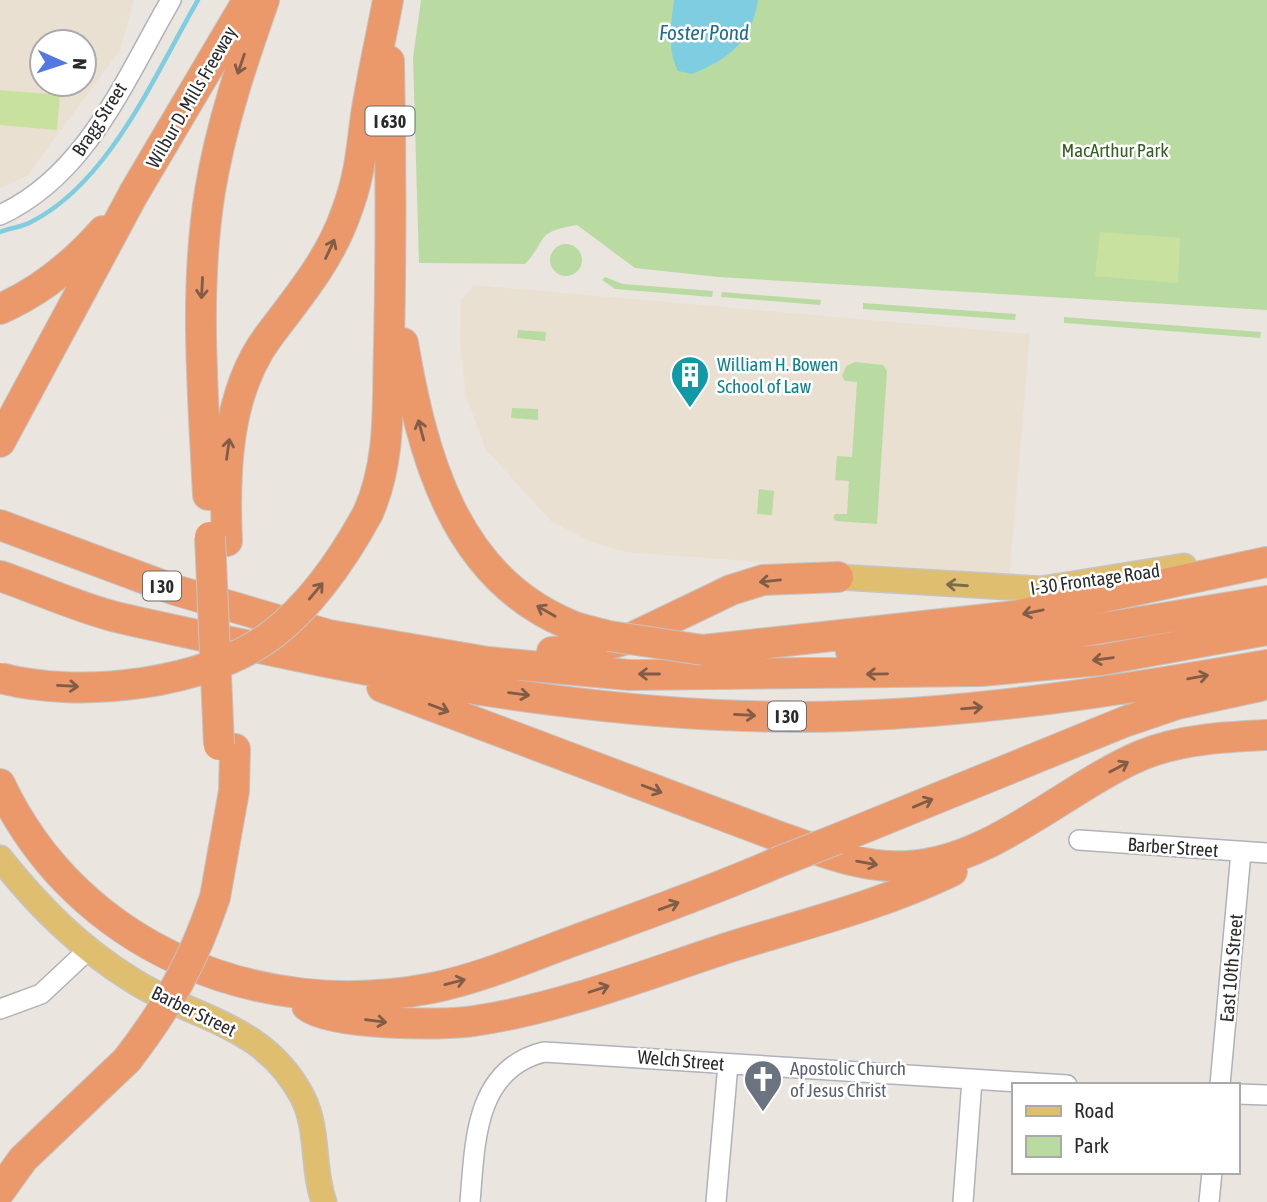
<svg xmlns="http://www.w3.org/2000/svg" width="1267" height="1202" viewBox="0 0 1267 1202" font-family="'Asap Condensed',sans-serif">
<rect width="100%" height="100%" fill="#ebe5df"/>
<!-- education -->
<path fill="#eae0d1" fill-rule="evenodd" d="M0 0H134L120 50 27 176 0 188ZM42 42H84V84H42Z
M474 285 1030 334 1009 580 625 552 589 541 551 521 486 450 466 396 460 342 461 300Z"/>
<!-- green -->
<path fill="#b9dba2" d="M421 0H1267V310L718 277 635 268 577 225C533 233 550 237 525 264L419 263 413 58Z
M550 260a16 16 0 1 1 32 0a16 16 0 1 1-32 0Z
M605 277 623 284 713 291 712 297 615 289 602 280Z
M722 292 821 300 820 305 721 297Z
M863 303 1016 314 1015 320 863 309Z
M1064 317 1261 332 1260 338 1064 323Z
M518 330 546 332 545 341 517 338Z
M855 362 883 365 887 371 877 524 836 521 833 518 835 514H847L849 481 835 480 837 456 852 457 857 382 845 381 842 376 846 366Z
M512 408 538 409V420L511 418Z
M759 489 774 491 772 515 757 514Z"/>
<!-- pitch -->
<path fill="#c9e19f" d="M0 90 60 95 57 130 0 125Z
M1100 232 1180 238 1178 283 1095 276Z"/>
<!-- water -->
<path fill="#7fcde0" d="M674 0H758C752 41 729 59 692 74L678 71C667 50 671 22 674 0Z"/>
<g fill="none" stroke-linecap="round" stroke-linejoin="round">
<!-- stream -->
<path stroke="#7fcde0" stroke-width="4.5" d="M0 232C10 228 22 227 31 222 110 182 155 74 198 0"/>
<defs>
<path id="minor" d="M0 215C87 175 125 79 171 0
M1079 840 1267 853
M0 1009 41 994 87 951
M1220 1085 1241 852
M1237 1094 1267 1095
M470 1202C475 1144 474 1069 544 1052L1067 1085
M716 1202 728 1064
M963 1202 972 1080
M1209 1202 1212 1172"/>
<path id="major" d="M838 577 1041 589 1184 566
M0 858C39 907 79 947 132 980 194 1020 265 1023 303 1098 319 1130 312 1169 324 1202"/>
<path id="highway" d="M0 309C41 291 73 265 103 231
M403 343C422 453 453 576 568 624 581 630 596 632 609 636
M0 442 134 193 248 0
M208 495C203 394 194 291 210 191 221 125 242 63 264 0
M368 513C392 459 387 402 389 345 391 250 391 156 389 61
M0 525 175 590 329 635 488 662 629 675 981 671 1101 660 1267 630
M227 541C224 474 226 394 268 337 298 297 329 261 346 213 360 176 361 152 366 115 372 76 381 38 388 0
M0 576C38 589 77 607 116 617 162 628 208 637 255 647 449 689 651 723 850 716 991 711 1128 689 1267 665
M703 650 1015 616 1267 562
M552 652 591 649 631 638 731 590 763 580 838 577
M851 652 957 648 1078 632 1267 601
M382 687 780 837C821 851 863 869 908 866 992 862 1066 787 1142 755 1181 739 1225 737 1267 735
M0 784C77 948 259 1022 432 988 481 978 527 958 573 941 641 916 710 892 776 863
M837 839 1124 722 1177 704 1260 686
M215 897 234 791 235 749
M307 1006C331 1025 442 1026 474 1021 562 1008 647 974 730 947 804 924 882 905 952 871
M0 1191 23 1159 127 1060"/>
</defs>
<!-- minor casing -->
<use href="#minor" stroke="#afb2ba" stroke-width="22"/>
<!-- major casing -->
<use href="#major" stroke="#c4c4c4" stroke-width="27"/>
<!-- highway casing -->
<use href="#highway" stroke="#c4c4c4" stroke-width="32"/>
<!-- minor -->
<use href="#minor" stroke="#fff" stroke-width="19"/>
<!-- major -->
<use href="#major" stroke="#e0be6f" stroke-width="24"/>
<!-- highway -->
<use href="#highway" stroke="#eb996a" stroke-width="30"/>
<defs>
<path id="highway-bridge" d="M210 537 219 745
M609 636 703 650
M0 678C79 699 207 685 273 634 314 602 344 557 368 513
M776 863 837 839
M127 1060C168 1007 194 960 215 897"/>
</defs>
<!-- highway-bridge casing -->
<use href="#highway-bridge" stroke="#c4c4c4" stroke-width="32" stroke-linecap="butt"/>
<!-- highway-bridge -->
<use href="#highway-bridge" stroke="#eb996a" stroke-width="30"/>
</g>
<!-- one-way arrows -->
<defs><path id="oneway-shaft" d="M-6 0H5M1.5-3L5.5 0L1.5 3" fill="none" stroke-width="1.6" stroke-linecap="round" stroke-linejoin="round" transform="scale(1.75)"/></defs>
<g stroke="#815c47">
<use href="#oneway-shaft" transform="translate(241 64) rotate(109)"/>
<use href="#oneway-shaft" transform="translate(330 249) rotate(-65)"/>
<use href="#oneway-shaft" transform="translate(202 288) rotate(93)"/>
<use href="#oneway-shaft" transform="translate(421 430) rotate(-105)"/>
<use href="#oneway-shaft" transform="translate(228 449) rotate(-82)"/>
<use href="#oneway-shaft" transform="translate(770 581) rotate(174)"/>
<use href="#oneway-shaft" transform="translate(316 591) rotate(-50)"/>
<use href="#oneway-shaft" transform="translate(546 611) rotate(-150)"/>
<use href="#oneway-shaft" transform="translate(1033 612) rotate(168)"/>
<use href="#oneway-shaft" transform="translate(1103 659) rotate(172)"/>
<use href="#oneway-shaft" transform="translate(649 674) rotate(180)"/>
<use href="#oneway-shaft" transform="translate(877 674) rotate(179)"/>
<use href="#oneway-shaft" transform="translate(1198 677) rotate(-10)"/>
<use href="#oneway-shaft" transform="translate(68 686) rotate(3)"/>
<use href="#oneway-shaft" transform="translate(519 694) rotate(8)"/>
<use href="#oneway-shaft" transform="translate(439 708) rotate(21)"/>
<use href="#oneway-shaft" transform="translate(972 708) rotate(-5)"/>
<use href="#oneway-shaft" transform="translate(745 715) rotate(3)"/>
<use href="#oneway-shaft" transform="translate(1119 767) rotate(-28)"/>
<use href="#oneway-shaft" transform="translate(652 789) rotate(21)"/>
<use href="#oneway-shaft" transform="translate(923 803) rotate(-23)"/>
<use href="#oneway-shaft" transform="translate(867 863) rotate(10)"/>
<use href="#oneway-shaft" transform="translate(669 906) rotate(-20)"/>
<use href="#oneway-shaft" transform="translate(455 982) rotate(-14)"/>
<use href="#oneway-shaft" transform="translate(599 989) rotate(-18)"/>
<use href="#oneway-shaft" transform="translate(376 1021) rotate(7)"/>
</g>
<use stroke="#7c6d4a" href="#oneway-shaft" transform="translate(957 585) rotate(-176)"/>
<!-- icons -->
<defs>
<symbol id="building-pin" viewBox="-11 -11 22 30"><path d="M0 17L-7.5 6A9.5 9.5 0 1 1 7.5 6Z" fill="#0f9aa8" stroke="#fff"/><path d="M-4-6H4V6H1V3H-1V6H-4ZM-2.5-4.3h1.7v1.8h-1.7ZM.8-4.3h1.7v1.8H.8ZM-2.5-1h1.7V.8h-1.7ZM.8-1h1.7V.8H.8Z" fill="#fff"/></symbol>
<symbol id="church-pin" viewBox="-11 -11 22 30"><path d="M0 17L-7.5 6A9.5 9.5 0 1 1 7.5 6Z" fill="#6b7280" stroke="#fff"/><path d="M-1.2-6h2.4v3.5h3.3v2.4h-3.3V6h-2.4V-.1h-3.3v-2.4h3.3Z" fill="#fff"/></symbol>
</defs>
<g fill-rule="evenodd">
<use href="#building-pin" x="668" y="353" width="44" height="60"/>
<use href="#church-pin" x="741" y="1057" width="44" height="60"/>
</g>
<g text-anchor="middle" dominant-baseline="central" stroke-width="5" stroke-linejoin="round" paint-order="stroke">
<!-- shield labels -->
<g fill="#fff" stroke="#6b6b6b" stroke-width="2">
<rect x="365.5" y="106.5" width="49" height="29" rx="5"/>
<rect x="143" y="571.5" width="38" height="29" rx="5"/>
<rect x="768" y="701.5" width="38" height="29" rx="5"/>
</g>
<g font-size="18" font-weight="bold" fill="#2b2b2b">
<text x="390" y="121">I 630</text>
<text x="162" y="586">I 30</text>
<text x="787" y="716">I 30</text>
</g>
<!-- street labels -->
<g font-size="19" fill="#2b2b2b" stroke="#fff">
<text transform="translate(191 97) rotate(-60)">Wilbur D. Mills Freeway</text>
<text transform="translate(99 119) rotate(-57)">Bragg Street</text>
<text transform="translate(1095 579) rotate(-8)">I-30 Frontage Road</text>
<text transform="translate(1173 847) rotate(4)">Barber Street</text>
<text transform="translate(1231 968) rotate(-85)">East 10th Street</text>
<text transform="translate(194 1011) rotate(26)">Barber Street</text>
<text transform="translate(681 1060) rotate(5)">Welch Street</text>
</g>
<!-- park labels -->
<g font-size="19" fill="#346023" stroke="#fff">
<text x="1115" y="150">MacArthur Park</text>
</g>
<!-- culture labels -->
<g font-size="19" fill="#0d838f" stroke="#fff" text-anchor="start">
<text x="717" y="364">William H. Bowen<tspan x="717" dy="22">School of Law</tspan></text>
</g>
<!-- worship labels -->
<g font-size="19" fill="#5b616d" stroke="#fff" text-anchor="start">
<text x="790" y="1068">Apostolic Church<tspan x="790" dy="22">of Jesus Christ</tspan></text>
</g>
<!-- water labels -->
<g font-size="21" font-style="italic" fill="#1e6e8c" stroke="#fff">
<text x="704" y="32">Foster Pond</text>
</g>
</g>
<!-- legend -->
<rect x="1012" y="1083" width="228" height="91" fill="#ffffff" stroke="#aaaaaa" stroke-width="2"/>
<rect x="1026" y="1106" width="35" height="10" fill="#e0be6f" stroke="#aaaaaa" stroke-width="2"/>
<text x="1074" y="1118" font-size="21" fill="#2b2b2b">Road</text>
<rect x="1026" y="1136" width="35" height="21" fill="#b9dba2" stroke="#aaaaaa" stroke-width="2"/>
<text x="1074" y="1153" font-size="21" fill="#2b2b2b">Park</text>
<!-- north arrow -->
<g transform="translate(63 63) rotate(93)"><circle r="33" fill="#ffffff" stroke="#aaaaaa" stroke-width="2"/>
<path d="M0-5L12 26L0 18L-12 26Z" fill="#5378e4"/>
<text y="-10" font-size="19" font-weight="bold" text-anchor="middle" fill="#2b2b2b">N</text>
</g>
</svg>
